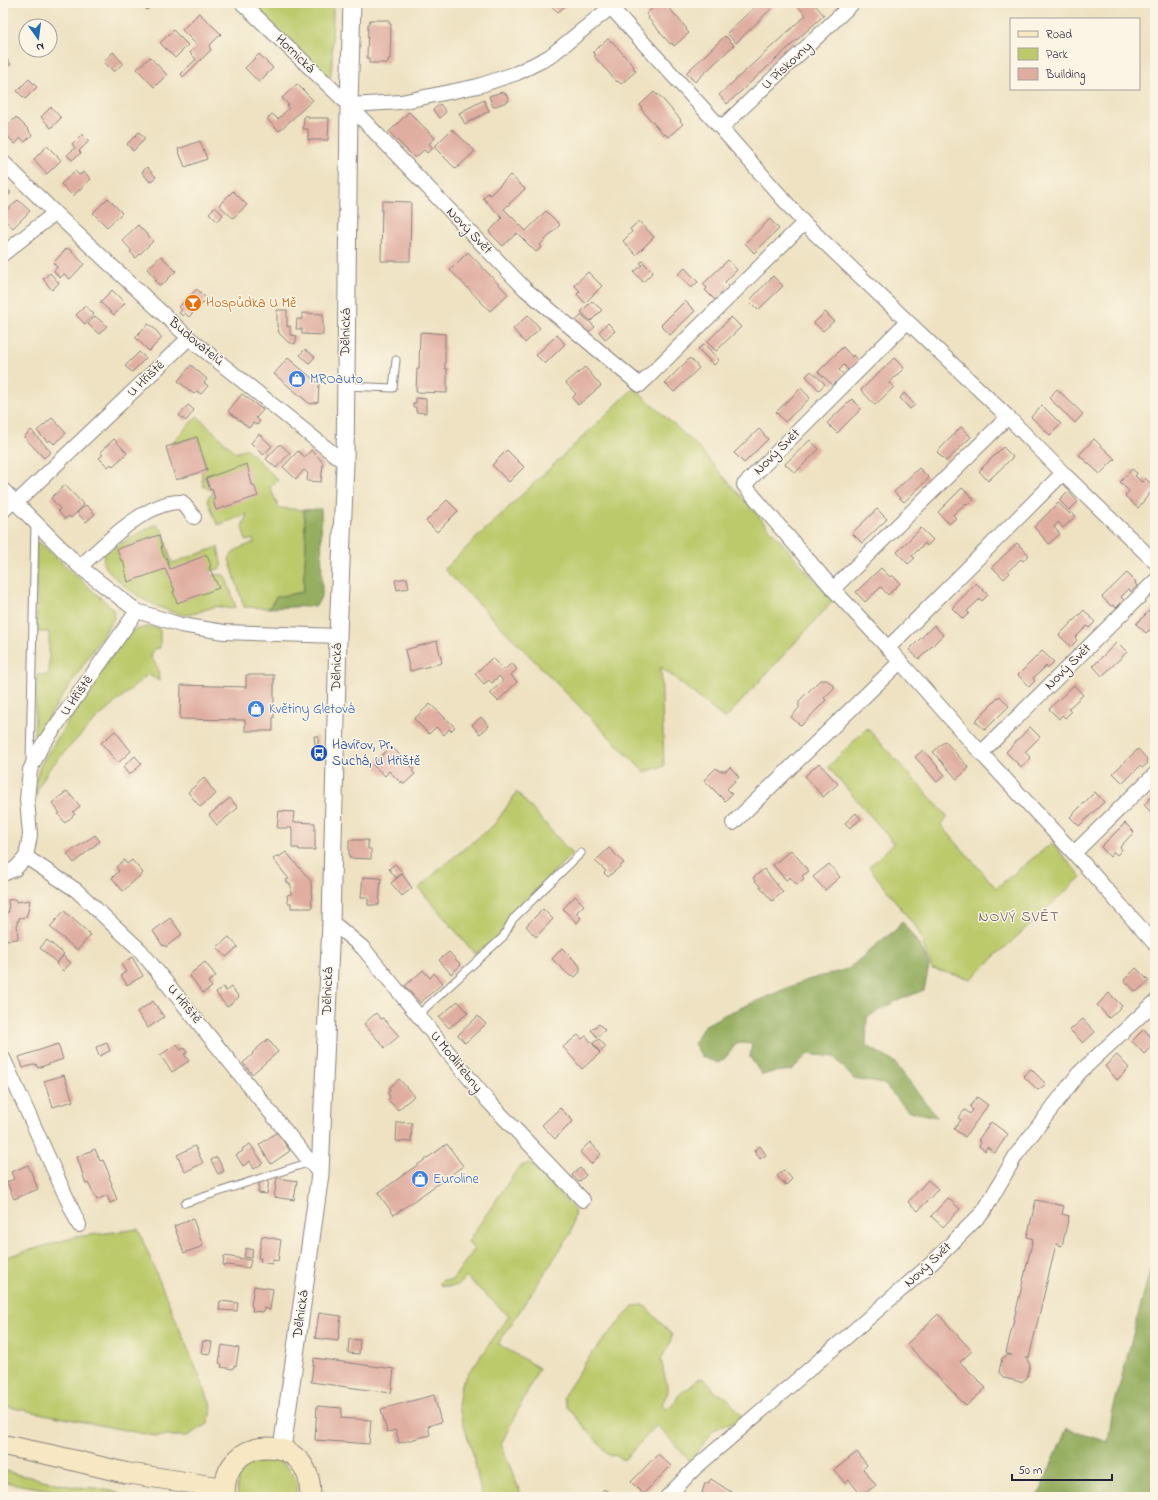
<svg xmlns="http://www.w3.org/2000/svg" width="1158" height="1500" viewBox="0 0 1158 1500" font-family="'Indie Flower',sans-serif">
<rect width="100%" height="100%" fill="#fcf5e5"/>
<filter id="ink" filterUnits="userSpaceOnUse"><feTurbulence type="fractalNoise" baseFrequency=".025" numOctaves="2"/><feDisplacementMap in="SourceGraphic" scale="8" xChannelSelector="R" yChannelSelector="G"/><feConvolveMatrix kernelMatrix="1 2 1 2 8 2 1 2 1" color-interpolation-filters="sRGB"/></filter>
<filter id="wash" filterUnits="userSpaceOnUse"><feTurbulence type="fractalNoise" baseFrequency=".012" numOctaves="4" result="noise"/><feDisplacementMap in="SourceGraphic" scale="16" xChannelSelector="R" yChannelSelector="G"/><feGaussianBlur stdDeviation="0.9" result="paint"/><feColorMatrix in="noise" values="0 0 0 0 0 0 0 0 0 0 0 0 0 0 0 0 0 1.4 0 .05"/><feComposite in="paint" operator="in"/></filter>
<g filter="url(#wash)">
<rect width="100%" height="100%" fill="#eee2c2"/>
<!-- green -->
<path fill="#bcca6c" stroke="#6f7654" d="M247 3H333L332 66 330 79Z
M634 388 695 444 833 601 725 719 661 667 664 766 644 772 444 569Z
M197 416 236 453 246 448 278 480 270 487 279 508 304 510 306 546 303 592 276 597 269 608 244 607 229 559C234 549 244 546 254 543L253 539 246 541 242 527 247 514 221 524H217L208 501V497L213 494 212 489 210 490 203 486 202 480V471L207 469 197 437 170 445Z
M158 525 162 530 172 563 218 547 222 568 211 571 212 575H224L226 578 235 604V607C228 611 221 605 214 607 204 609 195 615 185 615 181 615 176 613 173 612 146 604 120 586 103 564L104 553 152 526Z
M37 542 40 543 113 609 114 618 36 736 34 734 37 675H49V632H37L36 545Z
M147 627 158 628 160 631V648L154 649 151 657 158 668 159 681 148 674 91 724 49 769 38 788 36 800C34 784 36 774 44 759L124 636 130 631Z
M867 728 948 817 941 825 996 888 1052 843 1081 877 971 979 932 969 918 930 869 867 894 843 828 767Z
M517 792 572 854 510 915 499 936 475 954 419 888 445 864 494 825Z
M530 1163 575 1210 571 1233 498 1344 539 1368 501 1444 522 1497H482L473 1454 458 1406 461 1384 509 1316 466 1277 456 1286H444L439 1284 443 1280H452L474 1250 468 1241 519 1167Z
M138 1229 212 1407 208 1424 187 1436H155L3 1406V1258L75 1237Z
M644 1305 672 1335 670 1343 661 1359 668 1392 662 1404 666 1408C676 1406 675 1398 681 1393 684 1390 687 1389 690 1387 693 1385 695 1381 698 1378L704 1379 710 1384 715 1392 727 1398 742 1416 731 1424 724 1425 714 1430 690 1461 657 1425 624 1460 615 1455 610 1456 567 1407 563 1397 589 1357 633 1306Z
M269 1458C287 1463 302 1477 295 1497H238C234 1474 246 1461 269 1458Z
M3 1470 16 1474 74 1487 97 1488 118 1493 117 1497H92L3 1482Z"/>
<!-- forest -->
<path fill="#95ae60" stroke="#5c684e" d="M321 509 322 595 316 606 269 608 276 597 303 592 306 546 304 510Z
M902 921 922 949 929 966 924 990 894 1002 867 1017 866 1045 894 1062 937 1117 908 1111 884 1084 854 1079 834 1057 808 1054 792 1070 773 1072 762 1075 750 1057 752 1044 743 1043 736 1044 726 1057 718 1063 702 1057 694 1043 704 1026 726 1014 804 981 848 969 882 940 897 929Z
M1155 1251V1497H1037L1067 1429 1108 1442 1112 1414Z"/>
<g id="blocks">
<!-- building -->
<path fill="#e0aea1" d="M139 3H154L147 10Z
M548 3H569L558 12Z
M658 3H665L687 29 686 30 689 33 674 46 672 43 670 44 648 18 649 17 646 14Z
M759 3H777L736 43 727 33Z
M795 3H813L824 15 727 104 719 95 806 15Z
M199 13 221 34 209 46 211 50 183 77 181 74 196 59 190 53 197 45 182 30Z
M370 20H389V24H391L390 59H388V63H369V58H367L368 24H369Z
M173 30 188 45 175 58 160 43Z
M725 36 734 45 695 82 686 73Z
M608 39 611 42 612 41 634 67 633 68 636 71 621 84 618 81 617 82 594 56 596 55 593 52Z
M113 52 123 63 114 72 104 62Z
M259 54 273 68 259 82 245 68Z
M3 55 11 64 3 71Z
M150 57 167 75 154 87 137 69Z
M29 79 37 87 25 99 17 91Z
M297 84 313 100 279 131 267 119 272 114 278 119 289 108 287 106 289 105 282 98Z
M502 92 506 94 509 101 493 107 489 96Z
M654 92 657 95 658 94 681 120 680 121 683 124 668 137 665 134 664 135 641 109 642 108 640 105Z
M484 100 489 111 465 124 459 113Z
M440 104 446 112 440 118 433 110Z
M51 107 61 118 51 128 41 117Z
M409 112 435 138 429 144 433 148 427 153 424 150 415 158 389 132Z
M304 116H309L308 118H329L328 140H308V129H303Z
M16 117 30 131 29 132 32 135 25 142 21 138 15 144 3 131Z
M452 129 475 151 456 169 434 147Z
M139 132 145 139 133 151 127 144Z
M82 134 89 141 79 151 81 153 72 160 67 155 75 148 72 144Z
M200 141 207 159 185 167 178 149Z
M47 146 61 160 47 174 34 159Z
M147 167 156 177 150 182 142 172Z
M75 171 79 175 84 172 91 179 73 196 61 184Z
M510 175 525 189 504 209 526 231 546 211 560 225 540 245 542 247 536 252 517 233 503 246 489 232 502 218 483 198 488 193 490 195Z
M3 185 11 193 3 201Z
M233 191 247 205 233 218 219 205Z
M108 198 122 213 107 227 93 213Z
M18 200 30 211 13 228 3 218V214Z
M382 201 411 202 410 261H381Z
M215 207 223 215 217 221 209 213Z
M770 219 779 229 754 253 745 243Z
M639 221 654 237 636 255 623 241 632 232 630 229Z
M138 225 153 241 136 258 130 252 132 251 122 240Z
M67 248 72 251 84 264 70 279 64 274 60 278 54 271 57 267 53 263Z
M468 252 508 294 490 311 450 270Z
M161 256 176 271 162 285 161 284 159 285 155 281 157 280 147 269Z
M728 260 737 270 725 282 730 287 716 301 705 290 707 288 703 284Z
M642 261 653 272 643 282 634 272 642 265 640 263Z
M685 268 698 282 691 288 678 274Z
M588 272 602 286 585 303 577 294 580 291 574 285Z
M50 273 59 283 52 290 43 279Z
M773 276 783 286 758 310 749 301Z
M197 289 207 299 189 317 185 313 183 316 179 313 182 310 179 307Z
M112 290 125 303 114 315 100 302Z
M592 301 602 310 591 321 581 312Z
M685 301 695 311 670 335 661 325Z
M85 306 94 314 85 324 76 315Z
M277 310H287V327L290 326V335L297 336 295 344 288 342 279 333 278 327H277Z
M825 312 834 321 823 331 814 323Z
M302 313 323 314V335L302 334V329H296L297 319H302Z
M528 315 540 328 525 343 513 329Z
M582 315 595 327 587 334 573 323Z
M95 316 107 326 99 334 88 324Z
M731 317 741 327 716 351 707 342Z
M608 323 615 331 605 339 599 332Z
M148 324 154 328 162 338 149 351 135 337Z
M422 332 445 334V369H447V393L416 392 417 369H419L420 333Z
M557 335 565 344 545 364 536 355Z
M704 344 719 360 714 365 698 349Z
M843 347 852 357 853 355 858 361 848 370 844 365 839 370 844 375 833 385 818 372Z
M305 349 315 357 309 363 300 355Z
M139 352 146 358 132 372 125 366Z
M288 358 319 384 318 402 310 404 274 374Z
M690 358 699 368 674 392 665 383Z
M894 358 904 368 889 383 894 387 875 405 861 390Z
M191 365 207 379 204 383 208 386 201 394 197 391 194 394 178 381Z
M585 367 601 386 578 405 572 398 576 394 566 383Z
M811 371 825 384 819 390 806 376Z
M801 388 810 398 785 422 776 412Z
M1057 389 1083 414 1075 423 1049 398Z
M904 393 915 405 910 409 900 398Z
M242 394 263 410 256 418 260 421 257 425 253 423 249 428 228 411Z
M416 398 426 399V413L416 412V407H413V403H416Z
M852 399 861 409 837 433 827 423Z
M188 405 194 410 186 421 179 416Z
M1042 405 1061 424 1050 435 1031 417Z
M52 418 66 433 54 444 50 440 48 442 37 431Z
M961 427 971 437 946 461 937 452Z
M759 429 768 439 744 463 734 453Z
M31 430 51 452 44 458 24 437Z
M259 434 272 446 263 455 251 443Z
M197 437 207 470 176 480 166 447Z
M114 439 127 453 113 466 111 464 108 467 99 458 103 455 100 452Z
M1094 439 1115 459 1100 474 1079 455Z
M810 440 819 449 795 473 785 464Z
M280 444 290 453 276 468 266 459Z
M1003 447 1013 457 988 481 979 471Z
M311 450 321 460 323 464 321 482 307 481 308 473 304 470 296 479 283 467 298 451 305 457Z
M507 450 524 467 509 482 492 465Z
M247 464 252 485H254L258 496 216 510 213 500 215 499 212 489 210 490 206 478Z
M919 468 929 478 904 502 894 492Z
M1132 469 1137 473 1135 476 1142 482 1145 478 1155 487 1138 508 1125 496 1129 491 1120 482Z
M65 485 84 505 71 518 69 516 65 519 58 511 60 509 51 498Z
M962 488 974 499 968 505 966 503 953 515 956 518 949 524 938 512Z
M1068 491 1078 502 1069 510 1059 500Z
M447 500 458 511 437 532 426 521Z
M1058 503 1070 514 1071 512 1076 516 1063 528 1058 522 1054 527 1060 534 1049 544 1034 527Z
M86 505 95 514 86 522 77 513Z
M877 509 887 519 862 543 852 533Z
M921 528 933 540 927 546 925 543 912 556 915 558 908 564 897 552Z
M159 535 162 547H161L164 557H166L170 569 202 557 205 554V556L207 555 211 566 209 567 219 588 177 603 173 591H175L165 569 128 582 123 560 121 561 117 549Z
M1017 543 1029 555 1023 561 1021 559 1008 571 1010 573 1004 579 992 567Z
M881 568 890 577 892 575 900 583 888 595 881 587 865 602 856 592Z
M1127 573 1136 582 1135 583 1137 586 1131 592 1129 589 1121 597 1124 600 1116 608 1113 605 1111 606 1102 597Z
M407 578 409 588 397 590 395 580Z
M976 583 988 595 982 601 980 599 967 611 969 613 963 619 952 608Z
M1155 605V629L1152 632 1149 630 1146 633 1136 624Z
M1084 610 1095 622 1089 628 1087 626 1075 638 1077 640 1071 647 1059 635Z
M934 625 943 635 919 659 909 650Z
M437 641 442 663 410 671 405 650Z
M1117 642 1127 652 1102 676 1093 666Z
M1042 651 1054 662 1048 668 1046 666 1040 672 1033 678 1035 681 1029 687 1018 675Z
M492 658 504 670 512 663 517 669 511 675 517 682 498 701 490 693 503 681 499 676 492 683 489 680 484 684 475 674Z
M246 675H274V718H273V731H245V720L180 719 181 685 246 687Z
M820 680H827L835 687 824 698 826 700 801 726 791 717 799 708V701Z
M1074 685 1083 695 1068 709 1071 712 1065 718 1062 715 1059 719 1049 709Z
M1000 696 1009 706 985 730 975 721Z
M430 704 455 727 451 731 449 729 444 735 436 727 429 734 414 719Z
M481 717 489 726 480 734 472 725Z
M1030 727 1040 737 1025 752 1031 758 1021 767 1006 752Z
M115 731 131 751 118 763 101 743Z
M314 736H318V745H315Z
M945 741 969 768 957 779 933 752Z
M391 746 414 769 412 771 415 774 404 784 402 781 401 783 389 771 385 776 373 765Z
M1138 749 1147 759 1146 760 1148 763 1142 768 1140 766 1123 783 1113 773Z
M923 750 945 775 937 782 915 757Z
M135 756 142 764 129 775 123 767Z
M819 763 838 784 823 797 805 776Z
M730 767 739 777 727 789 732 794 725 801 704 780 716 768 719 771H726Z
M204 778 216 794 200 807 188 792Z
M67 791 80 806 73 812 75 814 65 823 58 814 60 813 52 803Z
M1095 792 1104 802 1079 826 1070 817Z
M1155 793V813L1153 814 1144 805Z
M230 798 238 808 217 825 209 815Z
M279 811 294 812 293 822 315 823V850H299V848H292V828H277Z
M856 813 861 819 850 828 845 823Z
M1125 823 1134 832 1120 847 1122 850 1117 855 1114 852 1110 857 1101 847Z
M95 835 100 841 74 863 67 854Z
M349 840H368V849H371V859L349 858Z
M609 848 624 863 608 877 604 873 606 871 595 861Z
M791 850 809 871 802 876 804 878 797 885 790 877 786 880 773 865Z
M286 852 311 881 312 908H291V903H288L287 895 291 894V885L287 882 286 880 289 879 273 859 278 855 279 857Z
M124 860 127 864 132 860 143 873 123 891 112 878 119 871 116 867Z
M395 864 403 873 396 878 389 869Z
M829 864 840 877 825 890 813 877Z
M764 869 783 892 772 901 753 878Z
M402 874 412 888 402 896 391 883Z
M363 877 381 878 379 905H368V897H361Z
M575 896 584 905 576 913 581 918 577 923 563 909Z
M16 899V902L30 900 28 911 26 917 19 918V921H17L18 939 6 940 5 928H7L6 912H9L8 900Z
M543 909 553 919 536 937 526 926Z
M64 911 91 935 77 950 50 927Z
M170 918 182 934 166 947 164 945 163 946 153 931Z
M229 937 238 947 226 957 217 947Z
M47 940 64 954 57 963 40 948Z
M562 948 580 966V972L575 977 570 976 552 959Z
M449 952 461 965 451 974 439 960Z
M63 956 71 963 63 971 56 964Z
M132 957 143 976 127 985 121 975 126 972 121 964Z
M205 962 216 976 208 982 212 987 203 993 189 975Z
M1136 968 1149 981 1136 992 1124 980Z
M423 970 430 978 434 973 443 983 420 1003 405 986Z
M223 987 226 991 231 987 239 997 227 1007 216 993Z
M1109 993 1122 1006 1109 1018 1097 1005Z
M153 1001 164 1017 148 1028 137 1012Z
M458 1001 468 1013 449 1028 439 1017Z
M376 1013 381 1019 383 1018 399 1036 385 1048 364 1024Z
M478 1016 486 1024 465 1043 458 1035Z
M1083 1019 1095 1032 1083 1043 1070 1030Z
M599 1024 605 1030 597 1037 591 1030Z
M1144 1029 1155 1042V1044L1144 1054 1132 1041Z
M578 1035 582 1039 586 1036 600 1053 582 1069 563 1047Z
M268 1039 278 1052 252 1074 243 1063 253 1054 252 1053Z
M599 1039 606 1047 600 1052 593 1043Z
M107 1043 110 1051 99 1056 96 1047Z
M58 1044 63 1059 38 1068 36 1064 23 1068 19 1057Z
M177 1044 181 1050 184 1048 187 1053 184 1054 189 1061 172 1072 160 1055Z
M1117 1055 1129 1068 1117 1080 1105 1066Z
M1031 1069 1046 1084 1038 1090 1023 1076Z
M64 1075 73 1101 53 1107 44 1081Z
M399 1079 414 1096 398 1110 388 1100 390 1097 388 1093 390 1090 389 1088Z
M977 1097 988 1105 965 1137 954 1129 961 1120 958 1118 965 1110 970 1114 973 1110 970 1107Z
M560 1108 573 1121 555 1139 542 1125Z
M397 1122 412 1123 411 1142 396 1141Z
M991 1122 1008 1134 995 1153 987 1147 985 1151 979 1146 981 1142 978 1140Z
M277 1132 290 1151 271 1164 259 1145Z
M590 1142 601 1154 591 1164 580 1152Z
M250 1144 263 1163 254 1169 250 1161 243 1166 236 1155 243 1151 242 1149Z
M447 1144 463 1166 394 1215 378 1193Z
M195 1146 203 1163 185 1172 177 1155Z
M760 1146 766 1155 760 1159 754 1151Z
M95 1149 100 1161 103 1160 110 1176 109 1177 112 1184H111L117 1200 110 1203 107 1195 97 1200 88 1183 86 1184 77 1157Z
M217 1157 224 1171 218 1174 211 1160Z
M28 1165 38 1189 14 1199 7 1182 14 1179 11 1172Z
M580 1168 586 1175 579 1182 572 1175Z
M784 1170 792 1179 786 1185 777 1176Z
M277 1178 297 1181 294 1200 274 1197Z
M260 1180 269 1181 267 1194 258 1193Z
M928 1180 938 1189 918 1211 908 1202Z
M948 1198 960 1209 943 1227 931 1216Z
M1036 1200 1064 1206 1062 1214 1069 1216 1062 1246 1056 1244 1029 1358H1026L1030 1365 1027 1378 1021 1382 1004 1378 999 1372 1002 1358 1008 1355H1012L1006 1353 1033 1239 1027 1237Z
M193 1219 203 1246 184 1253 174 1226Z
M262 1236 281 1240 278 1261 272 1260V1264L260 1262 261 1258H258Z
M246 1248 253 1250 251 1258 244 1257Z
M224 1256 251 1260 249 1268 228 1265 223 1266Z
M254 1286 273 1289 270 1310 264 1308 263 1312 252 1311 253 1307 251 1306Z
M220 1301 238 1303 237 1311 219 1310Z
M319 1313 341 1316 338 1341 315 1338Z
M938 1314 972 1351 960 1362 986 1388 966 1406 907 1344Z
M349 1339 360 1340 359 1354 348 1353Z
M203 1341 212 1342 210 1354 201 1353Z
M222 1345 239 1348 236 1366 234 1365 233 1369 221 1367 222 1364 219 1363Z
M314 1358 394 1369 391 1393 311 1382Z
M434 1395 441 1422 428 1426 430 1435 399 1443 396 1430 387 1432 381 1409Z
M317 1406 342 1408 341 1418 371 1420 369 1444 315 1440Z
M857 1452 867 1465 863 1469 876 1485 862 1496 849 1480 845 1483 834 1470Z
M658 1454 671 1466 643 1494 631 1482Z
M711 1479 731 1492 730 1494 735 1497H708L702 1493 705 1483H708Z
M604 1489 609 1493 607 1497H597Z"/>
</g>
</g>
<g filter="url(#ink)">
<use href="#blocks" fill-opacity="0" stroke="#88827e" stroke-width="1"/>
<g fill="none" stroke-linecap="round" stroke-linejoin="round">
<defs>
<path id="service" d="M346 386 393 388 396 360
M3 516 17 502
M30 762 35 523
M418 1015 503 937 513 919 581 853
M185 1203 310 1162"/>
<path id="minor" d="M242 3 349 105 525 289 640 385 804 223
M607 3 721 128 804 223 1008 417 1063 473 1155 562
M349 105 401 102 478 86 517 73 549 57 611 7
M721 128 853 3
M3 162 55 213 189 338 345 463
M3 254 55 213
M907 322 744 485 833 589 888 648 981 753 1074 853 1155 944
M3 490 80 567 137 611 181 625 224 632 338 636
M17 502 189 338
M80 567C104 544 148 500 182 502L194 517
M833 589 1008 417
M888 648 1063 473
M981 753 1155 581
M733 823 900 662
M1074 853 1155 774
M26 857 76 890 140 950 320 1174
M3 874 15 869 26 857 30 835 27 799 30 770 41 747 137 611
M331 923 338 927 363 948 488 1101 583 1200
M3 1058 79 1225
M667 1497 694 1469 932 1263 984 1211 1016 1155 1079 1073 1155 1002"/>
<path id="tertiary" d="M282 1449 320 1174 331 923 338 636 345 463 349 105 352 3"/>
<path id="secondary" d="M3 1445 51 1455 126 1473 224 1488
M225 1497C219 1432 315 1430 310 1497"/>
</defs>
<!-- service casing -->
<use href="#service" stroke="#88827e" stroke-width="9"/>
<!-- minor casing -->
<use href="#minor" stroke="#88827e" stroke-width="16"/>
<!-- tertiary casing -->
<use href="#tertiary" stroke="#88827e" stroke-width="19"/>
<!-- secondary casing -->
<use href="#secondary" stroke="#88827e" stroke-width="22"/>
<!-- service -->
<use href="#service" stroke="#fff" stroke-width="7"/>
<!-- minor -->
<use href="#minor" stroke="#fff" stroke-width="14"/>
<!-- tertiary -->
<use href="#tertiary" stroke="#fff" stroke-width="17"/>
<!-- secondary -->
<use href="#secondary" stroke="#f7e8c3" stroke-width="20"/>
</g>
</g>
<!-- icons -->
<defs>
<symbol id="bar-disc" viewBox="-11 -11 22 22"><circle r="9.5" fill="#e8710a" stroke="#fcf5e5"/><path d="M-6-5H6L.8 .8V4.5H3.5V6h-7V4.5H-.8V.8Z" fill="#fff"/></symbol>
<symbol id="shop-disc" viewBox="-11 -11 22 22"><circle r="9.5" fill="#3f7fe0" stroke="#fcf5e5"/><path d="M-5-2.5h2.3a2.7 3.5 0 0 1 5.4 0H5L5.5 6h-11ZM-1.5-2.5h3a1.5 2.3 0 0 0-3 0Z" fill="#fff"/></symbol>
<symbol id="bus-disc" viewBox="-11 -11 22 22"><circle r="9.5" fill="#1a4fb4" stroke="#fcf5e5"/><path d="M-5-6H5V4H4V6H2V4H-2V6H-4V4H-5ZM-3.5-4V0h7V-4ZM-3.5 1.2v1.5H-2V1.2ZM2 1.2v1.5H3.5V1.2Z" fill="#fff"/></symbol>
</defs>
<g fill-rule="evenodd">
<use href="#bar-disc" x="183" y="293" width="20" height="20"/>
<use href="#shop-disc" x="287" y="369" width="20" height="20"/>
<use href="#shop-disc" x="246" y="699" width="20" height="20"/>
<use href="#bus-disc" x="309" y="743" width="20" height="20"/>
<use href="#shop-disc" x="410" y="1169" width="20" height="20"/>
</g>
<g text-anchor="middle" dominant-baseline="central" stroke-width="3" stroke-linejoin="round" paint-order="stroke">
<!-- street labels -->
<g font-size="14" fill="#22223b" stroke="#fcf5e5">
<text transform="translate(295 54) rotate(44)">Hornická</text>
<text transform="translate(787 66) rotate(-43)">U Pískovny</text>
<text transform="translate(469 231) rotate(46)">Nový Svět</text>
<text transform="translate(346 332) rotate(-89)">Dělnická</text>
<text transform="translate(196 342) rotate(40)">Budovatelů</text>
<text transform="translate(146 379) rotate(-44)">U Hřiště</text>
<text transform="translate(777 452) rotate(-45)">Nový Svět</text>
<text transform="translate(337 667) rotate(-89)">Dělnická</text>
<text transform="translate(1068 667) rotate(-45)">Nový Svět</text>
<text transform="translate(77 696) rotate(-55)">U Hřiště</text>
<text transform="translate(328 991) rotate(-88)">Dělnická</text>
<text transform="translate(184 1004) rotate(51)">U Hřiště</text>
<text transform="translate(456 1062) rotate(51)">U Modlitebny</text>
<text transform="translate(928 1265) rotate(-43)">Nový Svět</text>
<text transform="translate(301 1314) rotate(-82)">Dělnická</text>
</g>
<!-- food labels -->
<g font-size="14" fill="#c56008" stroke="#fcf5e5" text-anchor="start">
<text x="206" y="303">Hospůdka U Mě</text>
</g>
<!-- shop labels -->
<g font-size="14" fill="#366cbe" stroke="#fcf5e5" text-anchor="start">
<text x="310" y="379">MROauto</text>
<text x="269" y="709">Květiny Gletová</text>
<text x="433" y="1179">Euroline</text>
</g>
<!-- transit labels -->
<g font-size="14" fill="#164399" stroke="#fcf5e5" text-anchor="start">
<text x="332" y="745">Havířov, Pr.<tspan x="332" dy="16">Suchá, U Hřiště</tspan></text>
</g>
<!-- neighbourhood labels -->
<g font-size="15" letter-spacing="1" fill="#64535f" stroke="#fcf5e5">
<text x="1019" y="917">NOVÝ SVĚT</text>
</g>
</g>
<!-- margin -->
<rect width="1158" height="1500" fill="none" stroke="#fcf5e5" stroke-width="16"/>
<!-- legend -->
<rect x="1010" y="18" width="130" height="72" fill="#fcf5e5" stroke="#a5a1a1"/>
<rect x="1018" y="31" width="20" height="6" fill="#f7e8c3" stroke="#a5a1a1"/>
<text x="1046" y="38" font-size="12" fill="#22223b">Road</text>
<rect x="1018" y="48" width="20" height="12" fill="#bcca6c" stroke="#a5a1a1"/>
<text x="1046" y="58" font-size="12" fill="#22223b">Park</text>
<rect x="1018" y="68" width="20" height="12" fill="#e0aea1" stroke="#a5a1a1"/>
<text x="1046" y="78" font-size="12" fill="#22223b">Building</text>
<!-- north arrow -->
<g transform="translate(38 38) rotate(166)"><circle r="19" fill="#fcf5e5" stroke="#a5a1a1"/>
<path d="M0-3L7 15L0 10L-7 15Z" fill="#1f6fb2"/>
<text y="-6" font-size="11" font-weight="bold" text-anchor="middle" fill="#22223b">N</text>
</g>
<!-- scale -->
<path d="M1012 1474v6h100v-6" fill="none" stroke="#22223b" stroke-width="2"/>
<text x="1018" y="1474" font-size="12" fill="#22223b" stroke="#fcf5e5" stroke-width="3" paint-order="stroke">50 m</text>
</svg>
